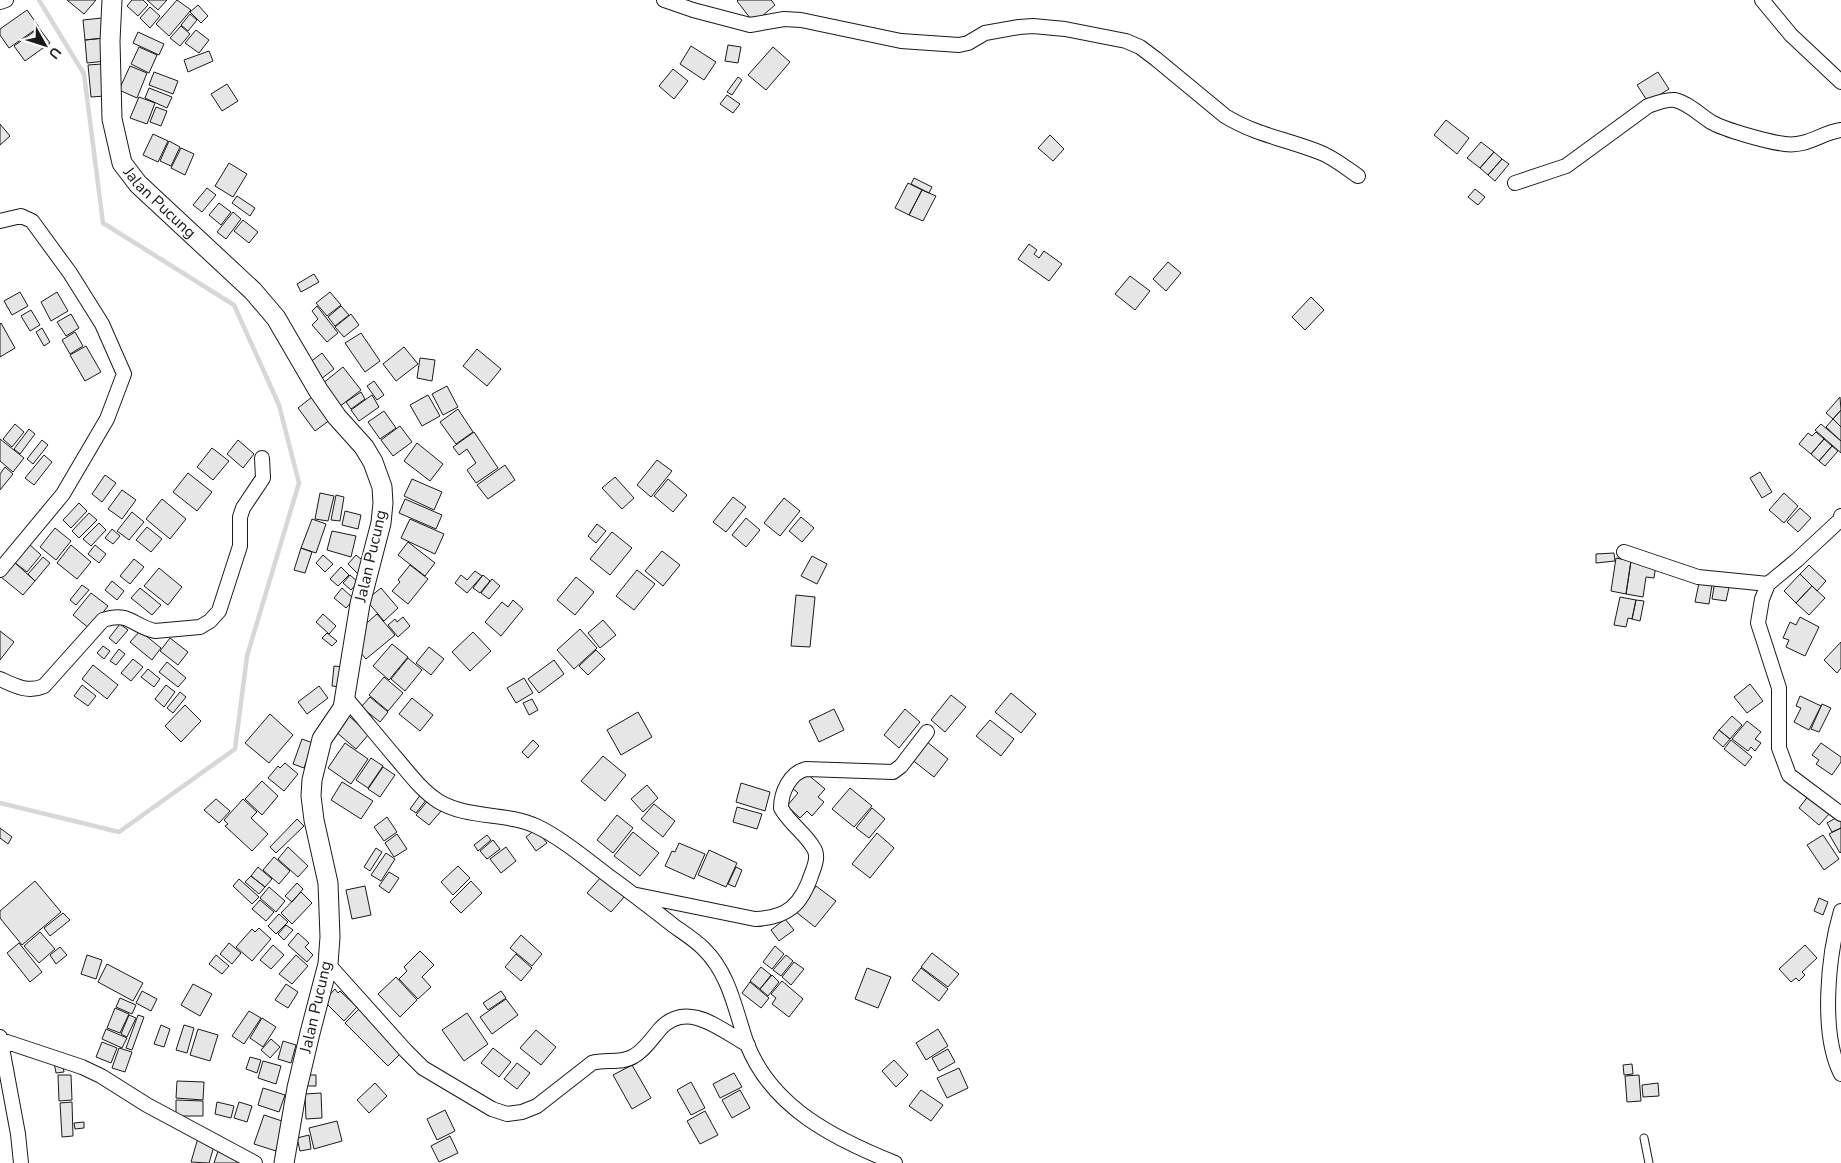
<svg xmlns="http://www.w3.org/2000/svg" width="1841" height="1163" viewBox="0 0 1841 1163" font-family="'Nunito Sans',sans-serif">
<rect width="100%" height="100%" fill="#fff"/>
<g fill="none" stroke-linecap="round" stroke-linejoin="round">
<!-- stream -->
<path stroke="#d7d7d7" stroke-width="4.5" d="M0 803 119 832 235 749 247 656 299 483 279 405 234 305 103 223 84 74 39 0"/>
</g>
<!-- building -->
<path fill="#e6e6e6" stroke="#1a1a1a" d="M67 0H96L84 14Z
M132 0H143L148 5 138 16 127 6Z
M147 0H167L158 10Z
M177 0 191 10 169 36 156 24Z
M738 0H771L775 5 754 23 737 1Z
M198 5 208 16 201 23 190 12Z
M150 7 160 16 150 28 140 18Z
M27 10 39 27 9 48 0 35V29Z
M190 14 197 20 188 31 181 25Z
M102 18 104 38 85 40 83 20Z
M181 26 190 34 180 46 170 38Z
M39 28 50 43 25 61 14 46Z
M196 30 209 40 199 53 185 43Z
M138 32 164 44 159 55 133 43Z
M104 38 106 61 87 63 85 40Z
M728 45 741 47 738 63 725 61Z
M691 46 716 62 704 80 680 64Z
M139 47 157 55 149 73 131 64Z
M773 47 790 62 766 90 748 75Z
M209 51 213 61 188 72 184 60Z
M102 64 105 96 91 97 88 65Z
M130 66 147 73 137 98 119 90Z
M673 69 688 81 674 99 659 86Z
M154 72 178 81 173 94 149 85Z
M1658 72 1669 89 1648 102 1637 85Z
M738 77 742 80 732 95 727 92Z
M227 84 238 101 222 111 211 94Z
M149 88 172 97 167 108 145 98Z
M727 95 740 104 733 113 720 104Z
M139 97 155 103 147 124 130 118Z
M156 107 167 111 161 126 150 122Z
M1446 120 1469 138 1457 154 1434 135Z
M0 124 10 136 0 145Z
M153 134 168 141 158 162 143 155Z
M1050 135 1064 149 1053 161 1038 148Z
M169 141 180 147 171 166 160 161Z
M1481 142 1494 152 1480 168 1467 158Z
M181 148 194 154 185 175 171 168Z
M1494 152 1502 159 1488 175 1480 168Z
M1502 159 1509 164 1495 181 1488 175Z
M229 163 247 174 233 197 215 186Z
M914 178 932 187 929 193 911 184Z
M908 183 922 190 909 215 895 208Z
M207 188 216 195 202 212 193 205Z
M1475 189 1485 197 1478 205 1468 197Z
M922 190 936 196 923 221 909 215Z
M237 196 255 208 250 216 232 203Z
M219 203 231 212 221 225 209 215Z
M233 212 241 219 226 239 217 232Z
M243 220 258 232 249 243 234 231Z
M1029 244 1037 250 1034 254 1039 258 1044 251 1062 264 1049 281 1018 259Z
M1168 262 1181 273 1166 291 1153 279Z
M314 274 319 282 301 292 297 284Z
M1130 276 1150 291 1135 310 1115 294Z
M20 292 28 306 12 315 4 301Z
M57 292 68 311 51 321 41 302Z
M330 292 341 305 327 316 316 303Z
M1311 297 1324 310 1305 330 1292 317Z
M317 306 338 333 327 342 312 325 318 319 312 311Z
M341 306 349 315 335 326 328 317Z
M31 310 40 325 30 331 21 316Z
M71 314 79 328 66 336 57 322Z
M351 314 359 325 344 337 335 327Z
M1 323 15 348 0 357V324Z
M42 328 50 342 44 346 36 332Z
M75 332 83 346 70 354 62 340Z
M361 333 380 361 365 372 345 343Z
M86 346 101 372 85 381 70 355Z
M404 347 418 364 396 381 383 364Z
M477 349 501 369 487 386 463 366Z
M322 353 334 369 321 379 309 363Z
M420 358 435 360 432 381 417 378Z
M343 367 361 390 339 407 322 384Z
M374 381 384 395 377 400 367 386Z
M447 386 458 407 443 415 432 394Z
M361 392 365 399 351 409 346 402Z
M372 395 379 407 359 421 351 410Z
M428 395 440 416 422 426 410 405Z
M312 397 330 420 315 431 298 408Z
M1840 397 1841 410 1833 419 1826 413Z
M458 409 473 432 456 444 440 422Z
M1841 410V427L1833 419Z
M384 411 396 428 380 439 368 422Z
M1833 419 1841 427V441L1826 427Z
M15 424 24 432 12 447 3 439Z
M1821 424 1841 441V453L1815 430Z
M400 426 412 442 393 456 381 440Z
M29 429 35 434 20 454 14 449Z
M474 432 498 468 476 483 467 470 476 463 467 449 459 455 453 447Z
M1816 432 1824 439 1811 454 1799 444 1808 433 1812 436Z
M0 439 24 458 13 472 0 461Z
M1824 439 1832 446 1819 461 1811 454Z
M42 440 48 445 33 464 27 459Z
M238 440 254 454 243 468 227 454Z
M417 443 443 464 430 481 404 461Z
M1832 446 1838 451 1825 466 1819 461Z
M212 448 229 461 213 480 197 467Z
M44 455 52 462 34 485 25 478Z
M657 460 672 471 651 497 637 485Z
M505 465 515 480 488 499 477 485Z
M5 467 13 474 0 490V474Z
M1760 472 1772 492 1762 498 1750 478Z
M188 473 212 492 197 511 173 492Z
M105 475 116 483 102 502 92 494Z
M615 477 634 498 622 509 602 488Z
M412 479 442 492 434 510 404 496Z
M668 479 687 495 673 512 654 496Z
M122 490 136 500 122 519 108 509Z
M320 493 334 496 328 521 315 519Z
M1784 493 1798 506 1784 523 1769 510Z
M336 495 344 497 340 521 331 520Z
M733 497 746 507 726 532 713 522Z
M784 498 800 511 780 536 764 523Z
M162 499 186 519 170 539 146 519Z
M405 499 442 515 436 529 399 513Z
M79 503 87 511 71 528 63 520Z
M1800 508 1811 518 1798 532 1787 522Z
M345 511 361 515 358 529 342 525Z
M132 512 144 522 129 540 117 531Z
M89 513 97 520 79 538 72 531Z
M801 517 814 528 802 542 789 531Z
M746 518 760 530 746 547 732 535Z
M312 519 326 524 316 553 301 548Z
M410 519 444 534 435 554 401 538Z
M99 523 106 530 91 546 83 539Z
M597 524 606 531 596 543 588 536Z
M147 527 162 539 151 552 136 540Z
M55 528 71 541 56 560 40 547Z
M112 529 120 536 113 544 105 538Z
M332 531 356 536 351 557 327 550Z
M612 532 632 548 610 575 590 559Z
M408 542 435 563 425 576 398 555Z
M29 544 41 555 27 572 14 562Z
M71 545 91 562 77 579 57 563Z
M95 545 106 554 99 563 88 554Z
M301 548 312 552 305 573 294 570Z
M662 551 680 565 663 586 645 571Z
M1614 553 1615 561 1596 563V554Z
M323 555 333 564 325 572 316 563Z
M356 555 367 564 358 574 348 564Z
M812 556 827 564 817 584 801 576Z
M43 557 50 563 35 581 28 574Z
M1616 558 1631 561 1626 594 1611 591Z
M134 559 144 567 130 584 120 576Z
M1631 561 1656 565 1654 578 1646 577 1643 597 1626 594Z
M14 562 35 581 23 595 1 577Z
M410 565 428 579 408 604 392 591 400 582 398 580Z
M1809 565 1826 581 1817 591 1800 574Z
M341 567 349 575 338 586 330 579Z
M159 568 182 587 168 605 144 586Z
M637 570 655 584 634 610 616 596Z
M475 571 482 576 467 593 455 583 461 575 467 580Z
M1800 574 1812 586 1796 603 1784 591Z
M350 575 358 582 351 590 343 583Z
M483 575 490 581 480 593 473 588Z
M576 577 594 592 575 615 557 600Z
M492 579 500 586 489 599 481 593Z
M112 581 124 591 117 600 105 590Z
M1715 581 1730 583 1726 601 1712 599Z
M1699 583 1712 585 1709 604 1695 602Z
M82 585 89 590 76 605 70 600Z
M1812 586 1825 598 1809 615 1796 603Z
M140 588 161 605 152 615 131 598Z
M342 588 354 599 346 608 334 598Z
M381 588 398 608 384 621 366 600Z
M91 593 108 606 90 629 73 615Z
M796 595 815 597 810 647 791 646Z
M1620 597 1636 600 1632 619 1628 618 1626 627 1614 625Z
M513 600 523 609 501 636 485 622 502 602 508 607Z
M1636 600 1644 601 1640 621 1632 619Z
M323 614 336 626 329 634 316 622Z
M377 614 395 635 366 659 359 651V639L365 633 361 628Z
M403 617 410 626 398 637 388 625 395 619 397 622Z
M1800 617 1819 627 1805 656 1786 647 1789 640 1783 638 1790 622 1796 625Z
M603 620 616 635 600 648 588 633Z
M120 624 128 630 116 644 109 638Z
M580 629 597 648 574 669 557 650Z
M0 631 14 642 0 660Z
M140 631 161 648 152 660 130 642Z
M473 632 491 651 470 671 452 652Z
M327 633 337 641 332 646 322 638Z
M170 638 188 652 178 665 160 651Z
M1841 642V668L1837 673 1824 660Z
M392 644 408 657 389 680 373 666Z
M103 646 110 651 104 659 97 653Z
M429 647 444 659 431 675 416 663Z
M119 649 125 654 116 665 110 661Z
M596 650 605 659 588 675 579 666Z
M408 658 422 670 405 691 391 679Z
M133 659 143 667 131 681 121 673Z
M554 660 564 674 539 693 528 679Z
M167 662 186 678 178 687 159 672Z
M93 665 118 685 107 699 82 679Z
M334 666 343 667 341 687 332 686Z
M148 669 160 679 154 687 141 677Z
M384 677 403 693 388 711 369 695Z
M524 678 533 693 516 703 507 688Z
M1750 684 1763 701 1747 713 1734 697Z
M82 685 96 696 88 706 74 696Z
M166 685 175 692 164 707 155 699Z
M319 686 328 698 307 714 298 702Z
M180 692 186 697 173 713 167 708Z
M1011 693 1036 714 1021 733 995 712Z
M951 695 966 707 945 732 931 720Z
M1800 696 1821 706 1809 730 1794 722 1801 708 1796 706Z
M370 697 388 712 380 722 361 707Z
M412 698 433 715 420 731 399 714Z
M532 699 538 710 529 715 523 703Z
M1822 704 1831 708 1819 732 1811 729Z
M185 705 201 721 181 742 165 726Z
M834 709 844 730 819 742 809 721Z
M905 709 920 722 899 748 884 735Z
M638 712 652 737 621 755 607 730Z
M270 714 293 735 269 763 245 743Z
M349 716 369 734 356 749 335 731Z
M1732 716 1742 725 1730 739 1719 730Z
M990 720 1014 739 1001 756 976 736Z
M1747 721 1761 732 1755 739 1761 743 1755 751 1751 747 1748 751 1732 739Z
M1719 730 1730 739 1723 747 1713 738Z
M302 739 313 743 304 768 293 764Z
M533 740 539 746 528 758 522 752Z
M1731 740 1752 757 1745 766 1724 749Z
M926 741 948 759 934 777 911 759Z
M345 743 368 759 351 784 328 768Z
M1821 743 1841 757V762L1832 775 1816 764 1819 760 1812 755Z
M603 756 626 775 605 801 581 781Z
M371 758 383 766 368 788 356 780Z
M285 763 298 774 284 791 268 778 278 766 280 768Z
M383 767 395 775 380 797 368 789Z
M806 773 825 789 818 797 824 802 812 816 807 811 800 818 787 806 798 793 792 788Z
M262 781 278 796 262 815 245 799Z
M342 782 373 801 361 819 331 800Z
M741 783 770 792 765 811 736 802Z
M647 785 658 798 643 812 631 799Z
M850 788 872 806 854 827 832 809Z
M421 794 427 799 416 813 410 809Z
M1809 795 1830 813 1819 825 1799 808Z
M216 799 230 811 219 823 204 810Z
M243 799 257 812 251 818 268 834 252 851 225 826 228 824 224 820Z
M429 799 442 810 429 825 416 815Z
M654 804 675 821 663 837 641 819Z
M737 807 762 814 757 829 733 822Z
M872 808 885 819 869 838 856 828Z
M617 815 633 828 613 853 597 840Z
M1841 815V828L1832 832 1827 823Z
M387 817 397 832 384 841 374 827Z
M297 819 304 826 276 853 270 847Z
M0 828 12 837 8 844 0 838Z
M1841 828V852L1840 853 1829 834Z
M536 829 547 843 536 851 526 837Z
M633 832 659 853 640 876 614 856Z
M877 833 894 848 870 878 852 864Z
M397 834 407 849 394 857 385 843Z
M487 835 491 840 478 851 474 845Z
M1823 835 1839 859 1824 870 1807 845Z
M493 840 500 849 487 859 480 851Z
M679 843 705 854 694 879 665 866 672 851 675 852Z
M288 847 308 866 298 877 278 859Z
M506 847 516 861 501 873 490 859Z
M376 848 382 852 370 871 364 867Z
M709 850 737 863 726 887 698 875Z
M386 853 395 859 381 881 371 875Z
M274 857 290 871 279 884 263 870Z
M458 866 470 878 453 895 441 882Z
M258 867 272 879 265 887 251 876Z
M736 867 742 870 735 887 728 884Z
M389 872 399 878 389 893 379 886Z
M251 876 265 887 259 894 245 882Z
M601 877 625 896 611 912 587 893Z
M239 879 259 897 252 904 233 886Z
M35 881 61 912 22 945 0 918V911Z
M471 881 482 893 461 913 450 902Z
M297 883 303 889 292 902 285 896Z
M365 886 371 915 352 919 346 890Z
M816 886 836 901 815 927 796 912Z
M269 887 285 901 276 912 260 898Z
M301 892 312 903 292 924 281 913Z
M1819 898 1828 902 1823 915 1814 911Z
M260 900 274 912 266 921 252 909Z
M63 913 70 920 50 936 44 928Z
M279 914 288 922 276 934 268 926Z
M785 919 794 930 779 941 771 930Z
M286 925 293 930 284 940 278 934Z
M259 928 271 939 252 961 236 947 252 929 255 932Z
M40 932 55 949 39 963 24 946Z
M298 933 309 943 305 947 313 955 307 962 288 945Z
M521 935 542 954 532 966 510 948Z
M19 943 42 972 30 982 7 953Z
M229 943 241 953 232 964 220 954Z
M273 945 284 955 271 969 260 960Z
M1805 945 1817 958 1802 972 1805 975 1799 981 1796 978 1791 982 1779 969Z
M775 946 784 954 772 969 763 962Z
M60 947 67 955 56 964 50 955Z
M420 951 434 965 422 977 431 987 418 999 399 979 407 971 404 967Z
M932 953 959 974 948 987 921 967Z
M516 954 532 968 521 981 505 967Z
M87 955 102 960 96 979 81 974Z
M216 955 229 966 222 974 209 964Z
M296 955 308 966 292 984 279 974Z
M786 955 793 961 781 976 773 970Z
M794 962 804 969 791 985 782 977Z
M107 964 143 983 133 1001 98 982Z
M761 967 771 975 760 989 750 981Z
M867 968 891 977 878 1008 855 999Z
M921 968 948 989 939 1001 912 980Z
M772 975 779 982 768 996 760 989Z
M396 977 417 1000 400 1017 378 994Z
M782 981 803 999 789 1017 772 1004 776 998 771 994Z
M750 982 769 998 761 1008 742 993Z
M193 984 212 994 200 1016 181 1005Z
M286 984 298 992 288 1008 275 1000Z
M335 989 338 993 340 991 357 1007 344 1021 324 1001Z
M142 991 157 999 151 1011 136 1003Z
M501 991 506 998 488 1010 483 1003Z
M120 998 136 1005 132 1014 116 1007Z
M506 999 518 1015 492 1034 480 1017Z
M115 1008 129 1014 120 1033 107 1028Z
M360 1008 403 1051 388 1066 345 1023Z
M249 1011 261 1018 244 1044 232 1036Z
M467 1013 488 1044 464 1061 442 1030Z
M129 1015 136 1018 127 1037 121 1034Z
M138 1015 144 1017 132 1050 126 1048Z
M262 1018 276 1027 263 1047 250 1038Z
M161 1025 170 1029 164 1047 154 1044Z
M184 1025 194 1028 187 1053 176 1050Z
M106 1029 127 1038 122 1048 102 1039Z
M198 1029 218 1035 210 1061 190 1055Z
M938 1029 948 1046 926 1060 916 1043Z
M536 1030 556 1047 541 1065 520 1048Z
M271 1039 280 1047 270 1058 261 1050Z
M283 1041 296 1045 291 1063 278 1059Z
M102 1042 117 1048 111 1063 96 1057Z
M119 1048 132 1052 125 1072 112 1068Z
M493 1048 511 1062 499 1077 481 1063Z
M948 1049 955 1062 939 1071 932 1058Z
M250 1057 261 1060 257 1073 246 1069Z
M894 1060 908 1075 896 1087 882 1071Z
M62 1061 64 1072 56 1073 54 1062Z
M263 1061 281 1066 276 1084 258 1078Z
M517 1063 530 1073 517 1089 504 1079Z
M1632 1064 1633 1074 1624 1075 1623 1065Z
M632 1065 651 1098 632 1109 613 1075Z
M959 1068 968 1088 947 1098 937 1078Z
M734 1073 742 1087 720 1098 713 1084Z
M58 1075H71L72 1100 59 1101Z
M304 1075H316V1086H304Z
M1639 1075 1641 1101 1627 1102 1625 1076Z
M177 1081 204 1082 203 1100 176 1098Z
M691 1082 705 1108 691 1115 677 1090Z
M375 1083 387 1096 369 1113 357 1100Z
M1658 1083 1659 1096 1643 1097 1642 1085Z
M263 1088 285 1095 279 1112 258 1105Z
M740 1090 750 1108 732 1118 722 1100Z
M921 1090 943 1105 931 1121 909 1106Z
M321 1093 322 1118 306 1119 305 1094Z
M176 1100 203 1101V1116H176Z
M72 1102 73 1136 62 1137 60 1103Z
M217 1102 234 1106 231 1118 215 1114Z
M239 1102 252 1106 247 1122 234 1118Z
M445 1110 455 1131 437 1140 427 1119Z
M705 1111 718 1135 700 1144 687 1121Z
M264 1115 285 1122 276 1151 254 1144Z
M337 1121 342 1141 314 1149 309 1128Z
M84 1122V1128L75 1129 74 1123Z
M309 1135 311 1149 300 1151 297 1138Z
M450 1136 458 1153 439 1162 431 1146Z
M198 1138 215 1143 209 1163 191 1162Z
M218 1151 242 1158 240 1163H214Z"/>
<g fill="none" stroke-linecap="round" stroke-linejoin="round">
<defs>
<path id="lane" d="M1644 1138 1649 1163"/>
<path id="street" d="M664 0 693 10 750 25 784 19 801 20 901 41 959 45 968 43 985 33 1019 27 1033 26 1065 29 1126 41 1140 47 1156 59 1225 116C1256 135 1286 139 1319 152 1333 157 1346 168 1358 176
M1762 0 1791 35 1841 82
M0 2 6 0
M1515 183 1566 166 1648 106C1656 103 1666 99 1675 100 1688 103 1700 115 1711 122 1725 130 1768 142 1785 144 1807 147 1821 133 1841 130
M0 221 21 216 32 221 70 273 102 324 124 374 107 419 63 494 0 570
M1841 516 1840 520 1797 560 1768 584 1762 599 1758 623 1779 688V748L1789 775 1841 814
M1624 552 1698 577 1768 584
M0 679C15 686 28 693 44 686L103 620C130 611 132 626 155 631L200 627 210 621 219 611 240 546V517L243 508 263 478 262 458
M345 697C362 717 379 738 396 758 409 773 421 790 438 801 467 819 505 812 536 826 562 838 591 863 614 880 634 895 654 910 674 926 684 933 695 940 704 949 730 975 735 1010 747 1044 772 1108 835 1139 895 1163
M637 895 755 919C788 918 802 904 812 873 815 865 819 855 813 847 805 833 789 823 781 808 781 792 790 773 806 769L893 772 901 766 927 732
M1841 911C1828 955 1820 1033 1841 1074
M328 964 406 1051 423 1068 492 1109 507 1114 522 1112 537 1106 592 1063C605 1059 622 1064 634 1056 645 1050 653 1037 661 1028 688 1000 721 1030 748 1045
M0 1037 18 1134 21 1163
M1 1040 82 1067 101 1076 147 1105 255 1163"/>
<g id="secondary">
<path id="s1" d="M112 0 110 41 112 119 122 163 138 184 253 291 276 318 318 390 337 417 364 447 373 462 382 487 383 503 381 523 360 604 343 708 322 739 312 780 311 796 314 820 328 883 330 937 328 964 310 1033 297 1088 284 1163"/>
</g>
</defs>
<!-- lane casing -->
<use href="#lane" stroke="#1a1a1a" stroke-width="9"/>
<!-- street casing -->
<use href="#street" stroke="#1a1a1a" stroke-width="16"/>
<!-- secondary casing -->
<use href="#secondary" stroke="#1a1a1a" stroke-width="21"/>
<!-- lane -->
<use href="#lane" stroke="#fff" stroke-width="7"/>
<!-- street -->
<use href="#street" stroke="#fff" stroke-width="14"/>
<!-- secondary -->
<use href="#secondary" stroke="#fff" stroke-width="19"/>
</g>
<g text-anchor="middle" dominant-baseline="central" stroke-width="4" stroke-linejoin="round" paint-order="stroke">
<!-- street labels -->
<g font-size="16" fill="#1a1a1a" stroke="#fff">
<text stroke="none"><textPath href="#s1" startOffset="219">Jalan Pucung</textPath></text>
<text transform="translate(371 556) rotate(-77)">Jalan Pucung</text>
<text transform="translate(316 1007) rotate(-77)">Jalan Pucung</text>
</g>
</g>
<!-- north arrow -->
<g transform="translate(45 45) rotate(129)" stroke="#ffffff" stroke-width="4" paint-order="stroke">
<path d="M0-4L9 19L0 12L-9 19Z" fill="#1a1a1a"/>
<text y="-8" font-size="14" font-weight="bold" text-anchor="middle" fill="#1a1a1a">U</text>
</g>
</svg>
